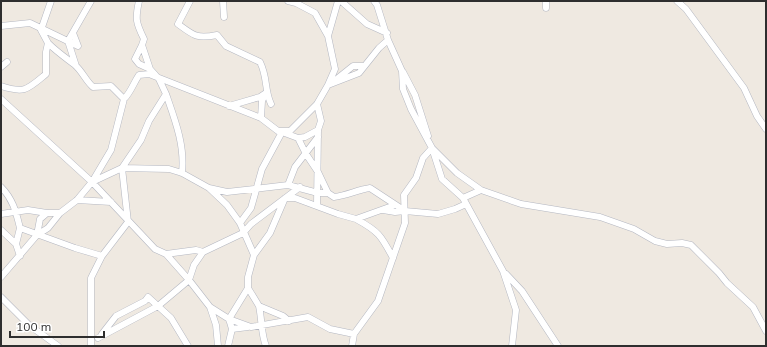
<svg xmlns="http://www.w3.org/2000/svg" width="767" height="347" viewBox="0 0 767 347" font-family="Mulish,sans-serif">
<rect width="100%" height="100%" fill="#efe9e1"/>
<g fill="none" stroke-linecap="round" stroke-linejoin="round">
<defs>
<path id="minor" d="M190 1 178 24C194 36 197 39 217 35L226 46 260 62C268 78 264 89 271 104
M223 1 224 17
M288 1 296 3 315 13 328 36
M341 1 367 24 387 33
M374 1 377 5 388 40 402 71 403 89 411 109 432 148 442 179 463 198 503 271 516 310 512 346
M546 1V8
M677 1 686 9 744 88 757 116 766 129
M1 26 30 23 78 46 73 33
M48 43C57 52 66 58 75 65 82 71 86 81 93 87L111 86 124 99 111 150 92 182
M142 45 135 59 139 64 150 69
M76 66 68 41 91 1
M1 67 7 62
M403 72 415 95 428 136
M333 82 353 66H364
M328 85 335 69 328 36 338 1
M1 86C25 94 28 89 46 74V52L48 43 41 30 51 1
M166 94C175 120 185 145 182 173
M1 99 92 182 155 249 166 254 189 280 158 306 98 338
M124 99C131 92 133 84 139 75L149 74 261 118 278 131H290L317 104 328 85 359 73 379 48 388 40
M229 106 260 97 266 93
M261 118 262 101 266 93
M298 138 305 137 318 130
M288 185 295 167 318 137
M1 187C13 199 16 212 20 228L75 248 102 256
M209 188 227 205 240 223 254 255 248 277V288L259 306 283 316 289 321
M463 198 481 190 521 204 600 217 634 229 655 241 667 244 682 243 691 245 719 273 727 283 753 307 766 331
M77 200 111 202
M317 205 318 130 321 121 317 104
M383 210 395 212 405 211
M1 214 28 210 47 213H60L77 200 92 182 122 168 169 169 182 173 209 188 227 192 288 185 318 193H328
M356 219C378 231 381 235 393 258
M240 223 251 208 262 169 282 132 298 138 306 154 318 172 328 193 334 197C348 195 357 190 370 188L405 211 438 214 455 209 466 204
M1 230 16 244 20 256
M37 235 48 228 60 213
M16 244 20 228
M203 252 194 265 189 280 210 307 216 325 218 346
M166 254 196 250 203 252 243 233 251 224 300 187
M254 255 270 233 285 198H295L338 214 356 219 395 205
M506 274 522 291 558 346
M1 277 37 235 40 219 47 213
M1 297 29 325 58 346
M259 306C262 320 261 334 266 346
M210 307 229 319 251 327 308 317 330 329 354 334
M232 329 229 319 248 288
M102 334 116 316 145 301 148 297 171 318 188 346
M91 346V278L102 256 128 222 122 168 141 140 149 121 166 94 159 79 150 69 142 45 144 39C136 23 135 19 139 1
M228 346 232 329 248 327
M352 346 354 334 378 301 405 223 404 195 416 178 423 158 432 148 457 173 481 190"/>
</defs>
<!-- minor casing -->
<use href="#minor" stroke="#b4b7c1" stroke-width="7"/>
<!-- minor -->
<use href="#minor" stroke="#fff" stroke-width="6"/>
</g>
<!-- border -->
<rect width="767" height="347" fill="none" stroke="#2e2e2e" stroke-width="4"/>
<!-- scale -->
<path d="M10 331v6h94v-6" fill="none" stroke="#2e2e2e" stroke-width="2"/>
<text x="16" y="331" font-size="12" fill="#2e2e2e" stroke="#ffffff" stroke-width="3" paint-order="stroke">100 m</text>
</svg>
